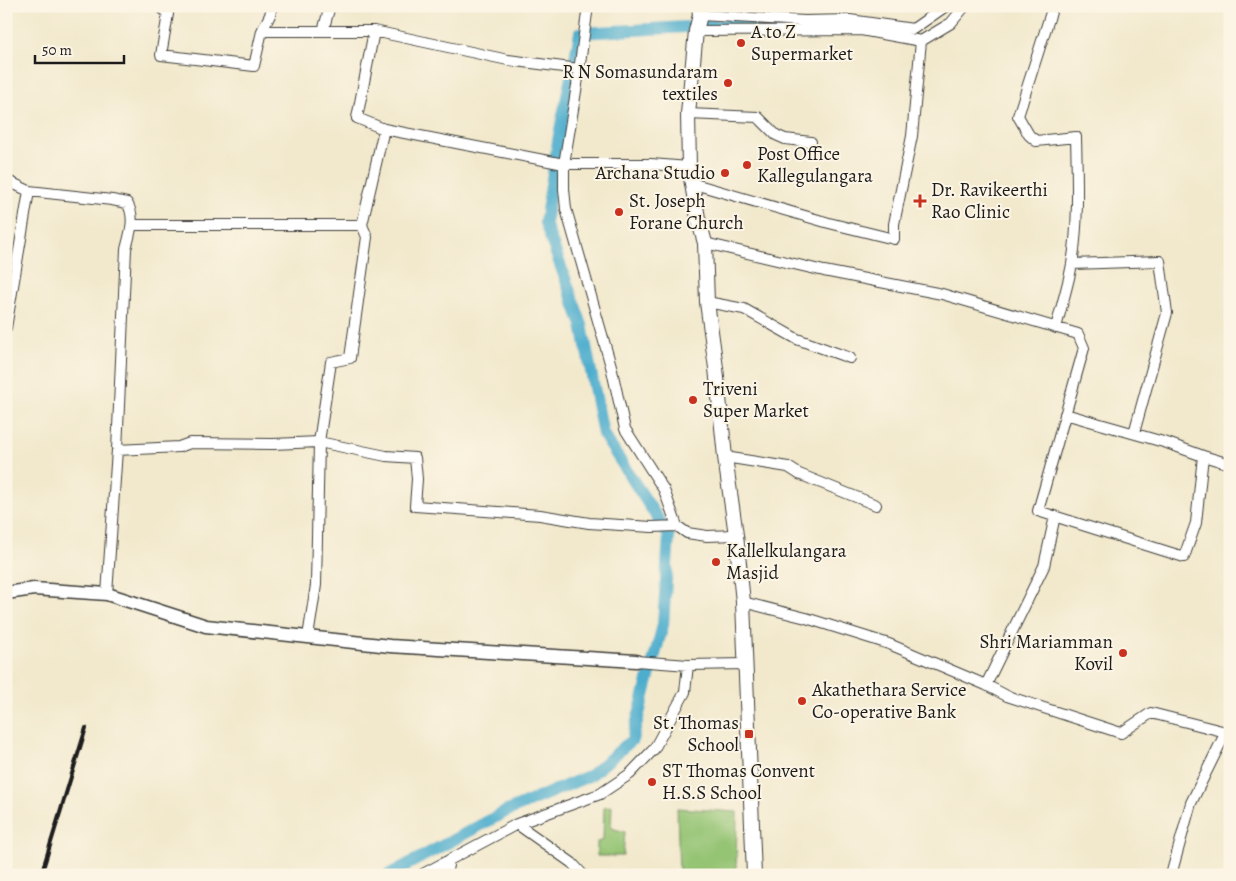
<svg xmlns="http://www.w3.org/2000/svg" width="1236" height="881" viewBox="0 0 1236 881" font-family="Alegreya,serif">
<rect width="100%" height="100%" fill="#fcf5e5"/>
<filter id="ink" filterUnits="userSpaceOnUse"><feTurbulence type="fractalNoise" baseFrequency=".02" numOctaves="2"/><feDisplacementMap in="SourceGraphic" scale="10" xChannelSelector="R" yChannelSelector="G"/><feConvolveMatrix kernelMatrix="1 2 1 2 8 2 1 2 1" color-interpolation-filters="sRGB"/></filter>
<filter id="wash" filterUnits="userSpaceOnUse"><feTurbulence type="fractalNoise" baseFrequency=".0096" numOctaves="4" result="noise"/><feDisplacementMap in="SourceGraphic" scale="20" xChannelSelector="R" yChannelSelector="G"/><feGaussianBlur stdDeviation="1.12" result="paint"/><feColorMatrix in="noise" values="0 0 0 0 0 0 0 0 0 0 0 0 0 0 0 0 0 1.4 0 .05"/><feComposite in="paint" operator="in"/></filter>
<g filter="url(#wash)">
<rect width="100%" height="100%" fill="#f2e9cd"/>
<!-- green -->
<path fill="#95c474" stroke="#587048" d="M612 806 611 828 625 832 623 856H597V842L603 840 604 807Z
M677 808 737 812 736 875H679Z"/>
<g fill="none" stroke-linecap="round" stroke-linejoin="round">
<!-- canal -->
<path stroke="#4eadcd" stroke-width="12" d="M702 26 776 23
M575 58 580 33 686 27
M388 875 505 812 591 775 632 740 663 625 669 536 603 434 582 325 545 223 559 135 571 77"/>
</g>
</g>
<g filter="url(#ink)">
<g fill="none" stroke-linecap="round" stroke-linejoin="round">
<defs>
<path id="minor" d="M160 6 168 14 161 55 254 66 262 31H374L357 118 384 129 564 164 577 85 588 6
M1053 6 1018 116 1029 135 1036 141 1076 137C1077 179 1079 222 1072 264 1068 286 1061 307 1056 328
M700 15 805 21 850 20 913 29 946 6
M262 31 270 15 272 6
M323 31 330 6
M374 31 508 60 579 69
M696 31 861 30 921 41 951 23 965 6
M688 114 758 117 776 135 785 139 811 142
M689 167 651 164H564V189L566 209 611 366 625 429 664 490 677 526 687 533 707 536 736 535
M6 180 29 191 112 200 127 203C136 217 130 234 126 249L117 450 107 594
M691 183 829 223 894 239V224L912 136 921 41
M133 225H362
M705 243 824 271 942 294 1078 334 1084 348 1038 511 1184 557 1196 523 1203 456 1167 443 1065 414
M1072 264 1160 261 1167 313 1134 433
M707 302 744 309 797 339 850 358
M6 328 29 191
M117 450 179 447 190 443 273 444 319 442 386 456 415 458 417 479 415 506 540 515 589 523 652 527 677 526
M1203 456 1230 464
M725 457 788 467 799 474 876 505
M743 602 806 618 889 644 986 685 1007 696 1121 733 1151 713 1230 733
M308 637 316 585 319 442 331 362 350 358 367 237 362 225 384 129
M636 661 688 665 746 664
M986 685 1044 566 1055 516
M517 824 572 863 583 875
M421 875 517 824 600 794 630 774 654 749 685 692 688 665
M446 875 449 860
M1171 875 1191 803 1226 732"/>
<path id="tertiary" d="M6 593 34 589 107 594 206 626 390 646 636 661"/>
<path id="secondary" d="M699 6 700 15 696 31 688 114 689 167 698 218 705 243 707 302 716 368 725 457 736 535 743 602 754 875"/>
</defs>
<!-- minor casing -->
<use href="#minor" stroke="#3c3b37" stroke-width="12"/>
<!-- tertiary casing -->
<use href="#tertiary" stroke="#3c3b37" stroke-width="15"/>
<!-- secondary casing -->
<use href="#secondary" stroke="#3c3b37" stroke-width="16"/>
<!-- minor -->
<use href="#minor" stroke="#fff" stroke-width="10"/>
<!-- tertiary -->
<use href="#tertiary" stroke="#fff" stroke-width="12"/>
<!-- secondary -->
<use href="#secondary" stroke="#fff" stroke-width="14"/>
<!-- rail -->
<path stroke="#1c1c1c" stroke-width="4" d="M41 875 86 728"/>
</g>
</g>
<!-- markers -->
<g fill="#c8321e" stroke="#fcf5e5" stroke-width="2">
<circle cx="741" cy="43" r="5"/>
<circle cx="728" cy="83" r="5"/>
<circle cx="747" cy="165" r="5"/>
<circle cx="725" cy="173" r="5"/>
<path d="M917.5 193.5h5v5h5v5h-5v5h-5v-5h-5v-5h5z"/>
<circle cx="619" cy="212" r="5"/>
<circle cx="693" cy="400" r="5"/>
<circle cx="716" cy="562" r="5"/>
<circle cx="1123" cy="653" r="5"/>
<circle cx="802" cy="701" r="5"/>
<rect x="744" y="729" width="10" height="10" rx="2.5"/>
<circle cx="652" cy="782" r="5"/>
</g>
<g text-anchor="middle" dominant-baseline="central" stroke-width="4" stroke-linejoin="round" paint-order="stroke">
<!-- poi labels -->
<g font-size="19" fill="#1c1c1c" stroke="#fcf5e5" text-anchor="start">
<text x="751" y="32">A to Z<tspan x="751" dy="22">Supermarket</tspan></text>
<text x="718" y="72" text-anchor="end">R N Somasundaram<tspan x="718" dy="22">textiles</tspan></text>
<text x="757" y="154">Post Office<tspan x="757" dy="22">Kallegulangara</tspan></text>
<text x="715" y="173" text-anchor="end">Archana Studio</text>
<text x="931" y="190">Dr. Ravikeerthi<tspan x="931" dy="22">Rao Clinic</tspan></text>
<text x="629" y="201">St. Joseph<tspan x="629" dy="22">Forane Church</tspan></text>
<text x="703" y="389">Triveni<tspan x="703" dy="22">Super Market</tspan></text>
<text x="726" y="551">Kallelkulangara<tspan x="726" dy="22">Masjid</tspan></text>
<text x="1113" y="642" text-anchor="end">Shri Mariamman<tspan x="1113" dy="22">Kovil</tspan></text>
<text x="812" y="690">Akathethara Service<tspan x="812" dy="22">Co-operative Bank</tspan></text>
<text x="739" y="723" text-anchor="end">St. Thomas<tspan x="739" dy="22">School</tspan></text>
<text x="662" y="771">ST Thomas Convent<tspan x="662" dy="22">H.S.S School</tspan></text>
</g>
</g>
<!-- margin -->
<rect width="1236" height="881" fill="none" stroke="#fcf5e5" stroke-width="25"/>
<!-- scale -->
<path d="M35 55v8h89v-8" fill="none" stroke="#1c1c1c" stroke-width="2.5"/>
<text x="42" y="55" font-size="15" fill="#1c1c1c" stroke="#fcf5e5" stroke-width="4" paint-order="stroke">50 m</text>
</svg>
